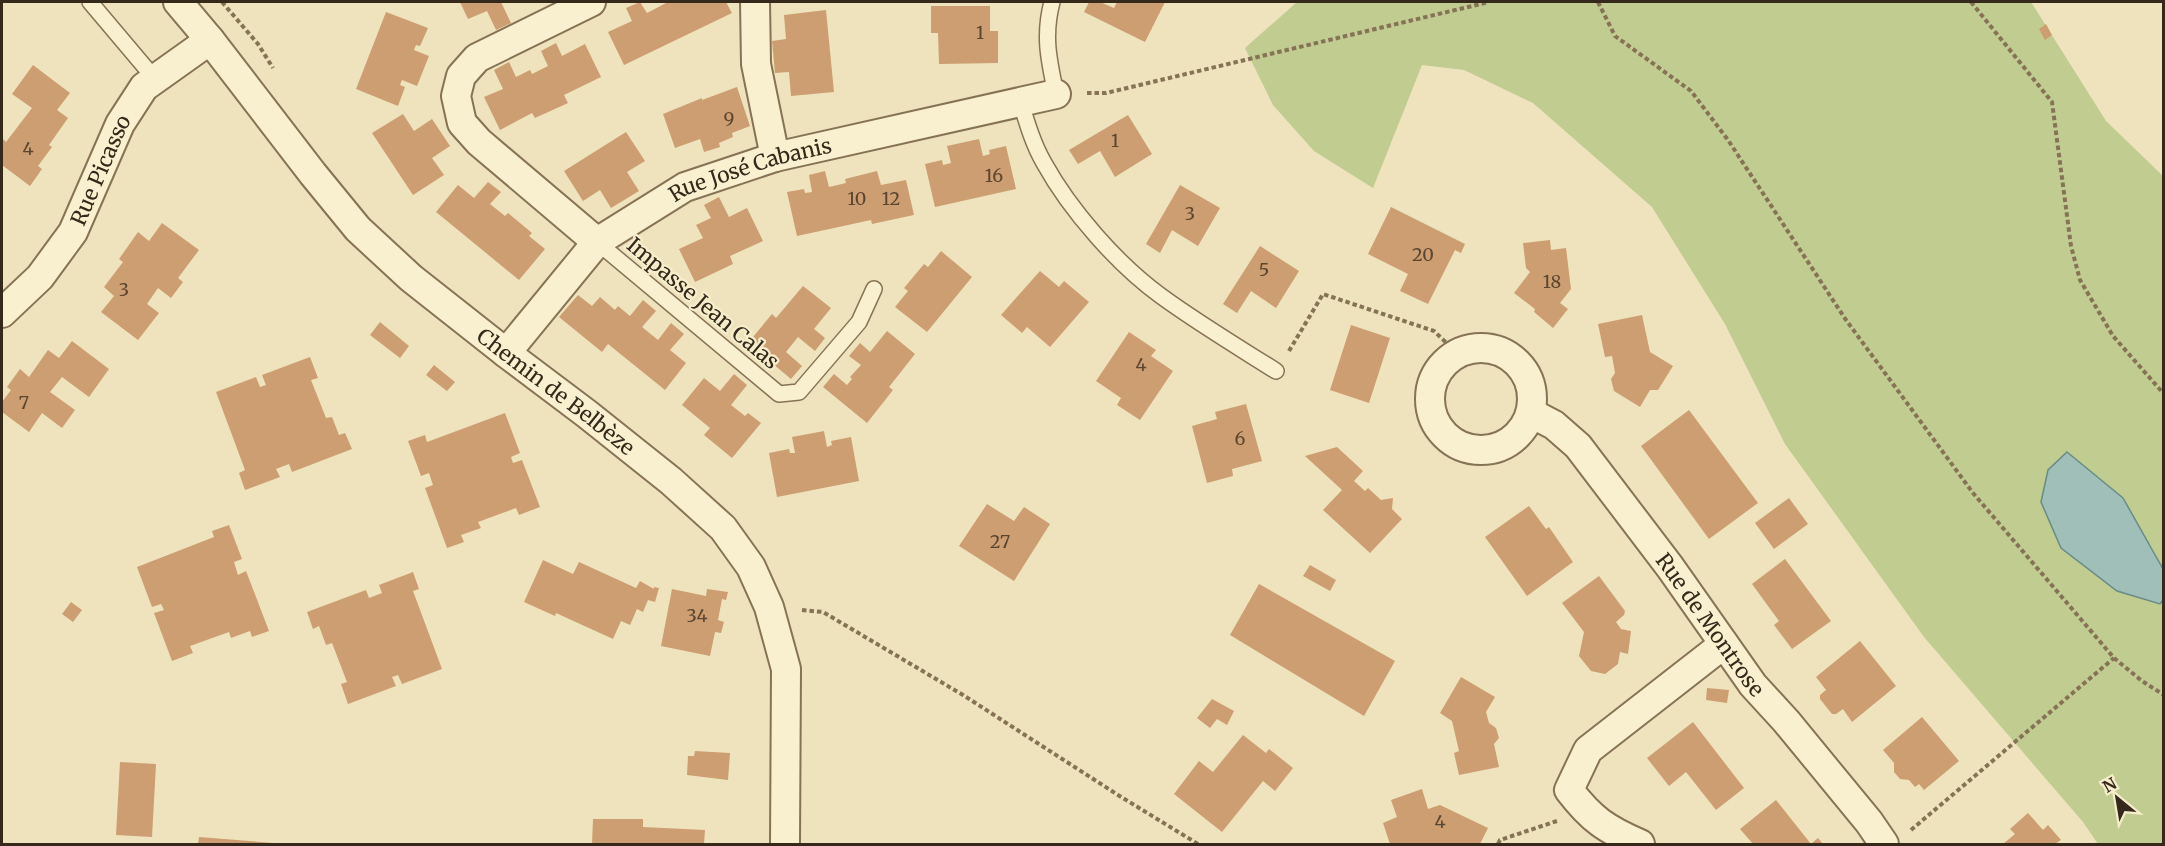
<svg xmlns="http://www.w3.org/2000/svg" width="2165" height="846" viewBox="0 0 2165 846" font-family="Merriweather,serif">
<rect width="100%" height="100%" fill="#eee3bc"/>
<!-- green -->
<path fill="#c0cc90" d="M1297 2H2031L2106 121 2163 176V569L2150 544 2159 604 2163 600V844H2098L2083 822 1924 637 1785 444 1725 324 1652 207 1533 103 1464 70 1422 65 1373 188 1314 151 1273 105 1245 48Z"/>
<!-- water -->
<path fill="#a0bfb8" stroke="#688c86" stroke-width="1.5" d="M2067 452 2123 498 2163 569V600L2160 604 2117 591 2061 548 2041 502 2048 470Z"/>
<!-- building -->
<path fill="#cd9e71" d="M460 2H501L511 23 496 30 487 11 468 19Z
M640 2 647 13 668 2H726L732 13 624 65 608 32 632 21 626 8Z
M1089 2H1100L1114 8 1117 2H1165L1145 42 1084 12Z
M931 6H990V31H998V63L939 64 938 33H931Z
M826 10 834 92 791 96 789 72 775 73 772 41 786 39 784 15Z
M386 12 428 28 420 46 416 45 414 50 429 56 417 86 402 80 400 85 405 87 398 106 356 89Z
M2046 24 2052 35 2045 40 2039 29Z
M556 43 562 56 585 44 601 77 564 95 568 103 535 118 532 113 500 130 484 97 503 89 494 70 509 62 516 77 530 70 532 74 548 66 541 51Z
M33 65 70 93 57 110 68 118 49 145 52 147 38 166 42 169 30 186 2 165V138L6 142 32 108 12 94Z
M737 87 750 126 732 133 733 137 719 143 720 147 704 152 700 139 675 148 663 114 702 98V100Z
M403 114 414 131 432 119 450 146 432 158 444 175 413 195 372 133Z
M1128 115 1152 154 1115 177 1100 151 1078 164 1069 150Z
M626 132 645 161 627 172 639 191 611 208 600 190 583 201 564 171Z
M979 139 983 156 990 154 989 150 1006 146 1016 189 935 207 925 164 942 160 943 165 951 163 947 146Z
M825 171 829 187 846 183 845 179 877 171 881 185 906 180 914 215 872 224 871 220 797 236 787 192 804 189 805 193 812 192 809 175Z
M488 182 501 192 490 204 505 216 508 213 532 233 529 236 545 249 519 280 436 212 458 185 474 198Z
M1180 185 1220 208 1198 246 1172 230 1160 253 1146 244Z
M719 197 729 217 747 208 763 241 730 256 733 264 695 282 679 249 703 238 696 225 711 218 704 205Z
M1391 207 1465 244 1461 253 1455 250 1428 304 1400 291 1408 274 1368 254Z
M162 223 199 250 178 278 183 282 171 298 158 288 147 304 159 313 138 340 101 312 114 296 104 287 123 262 119 259 138 232 149 241Z
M1550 240 1551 250 1566 248 1571 289 1560 303 1568 309 1553 328 1534 312 1535 309 1514 293 1530 272 1526 268 1523 243Z
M1260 246 1299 271 1276 308 1251 291 1237 313 1223 304Z
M941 251 972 277 927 332 895 307 908 291 904 288 924 264 928 267Z
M1040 271 1059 287 1064 281 1089 302 1050 347 1027 327 1022 333 1001 315Z
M803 286 831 308 814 329 825 338 815 351 798 337 786 352 802 366 791 379 748 343 772 314 776 318Z
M578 295 592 306 600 297 615 310 618 306 630 316 643 300 656 311 642 327 658 340 671 323 684 334 670 350 686 363 665 390 608 344 602 352 559 317Z
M1642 315 1650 352 1673 366 1658 390H1650L1640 407 1614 391 1611 379 1615 373 1612 356 1605 357 1598 324Z
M380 322 409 346 400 358 370 335Z
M1351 325 1390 338 1369 403 1330 390Z
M887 331 915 354 889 387 893 390 867 423 823 387 834 374 847 385 852 379 850 377 861 365 849 356 860 343 870 352Z
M1129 332 1156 350 1151 356 1173 371 1140 420 1117 405 1121 398 1096 381Z
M72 341 109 369 89 397 62 377 50 392 75 410 62 428 42 413 29 432 2 412V402L11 390 7 387 20 369 29 377 48 350 59 358Z
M310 357 318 378 311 380 326 418 332 417 339 435 345 433 352 449 292 472 289 464 276 469 280 477 245 490 239 473 245 470 216 392 256 377 260 387 266 385 262 375Z
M434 365 455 382 447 391 426 375Z
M734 374 747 385 731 405 745 416 748 413 761 423 732 458 704 435 710 428 682 405 704 378 720 391Z
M1246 404 1262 461 1232 469 1233 476 1207 483 1192 426 1217 419 1215 412Z
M1689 410 1758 503 1709 539 1641 446Z
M505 413 520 453 511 457 513 463 522 460 540 507 519 515 516 508 478 522 481 528 461 535 464 542 447 548 425 488 433 485 429 473 421 476 408 441 425 435 427 442Z
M824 431 827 447 832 445 831 441 851 437 859 481 777 497 769 453 789 449 790 453H795L792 437Z
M1337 447 1363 471 1354 481 1365 491 1368 488 1381 500 1393 498 1392 509 1402 519 1370 553 1323 510 1342 490 1305 456Z
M1789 498 1808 524 1774 549 1755 523Z
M987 504 1014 521 1024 507 1050 524 1014 581 959 546Z
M1529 506 1546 529 1549 527 1573 562 1527 596 1485 537Z
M229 525 242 559 234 562 238 575 246 571 269 631 252 637 250 631 231 638 229 632 190 646 193 653 172 661 154 613 164 610 161 604 152 607 137 567 214 537 212 531Z
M1785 559 1831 621 1792 649 1774 625 1779 621 1752 584Z
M543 560 573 574 579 562 636 588 640 581 654 589V587L659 588 655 602 648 600 643 612 637 609 630 625 621 621 613 639 556 613 555 616 524 602Z
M1310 565 1336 580 1330 591 1303 576Z
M413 572 419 589 413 591 442 669 402 684 398 675 392 677 396 686 348 704 341 684 347 682 332 643 326 645 319 626 313 629 307 612 366 590 369 598 382 593 379 585Z
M1599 576 1625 611 1624 615 1616 622 1621 629 1631 631 1628 654 1620 652 1618 664 1605 674 1591 671 1579 656 1584 632 1562 603Z
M1259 584 1395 661 1364 716 1230 635Z
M672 589 706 596 707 589 728 592 726 600 722 599 718 620 724 622 721 633 715 632 710 656 661 646Z
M71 602 82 610 73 622 62 614Z
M1860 641 1896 686 1852 722 1843 709 1836 714H1832L1820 699V695L1826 690 1816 677Z
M1461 677 1495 697 1486 712 1489 723 1496 728 1499 738 1494 744 1499 767 1459 775 1454 753 1459 751 1452 721 1440 713Z
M1707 688 1729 690 1727 703 1706 700Z
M1212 699 1234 711 1227 725 1217 719 1210 728 1197 718Z
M1922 717 1959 761 1924 790 1919 784 1915 787 1909 780 1900 779 1894 772V763L1883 750Z
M1693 722 1744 788 1716 810 1686 772 1669 786 1647 758Z
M1243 735 1266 753 1269 749 1293 768 1275 791 1263 781 1222 832 1174 794 1199 761 1213 772Z
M695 751 730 753 728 780 687 775 688 756H694Z
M120 762 156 764 152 837 116 835Z
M1422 789 1428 809 1440 805 1488 828 1480 844H1390L1383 823 1397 817 1391 800Z
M1776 800 1811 844 1818 838 1823 844H1753L1740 829Z
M2028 813 2043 830 2048 825 2061 840 2055 844H2003L2015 834 2010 829Z
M593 819H643V827L705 830 704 844H592Z
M199 837 273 843V844H198Z"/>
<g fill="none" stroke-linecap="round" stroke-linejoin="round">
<defs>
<path id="lane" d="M90 2 155 79
M1052 2C1043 36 1049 61 1056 94
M1021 103C1027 123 1033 144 1044 163 1070 210 1117 264 1161 296 1198 323 1238 347 1276 371
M597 242 779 394 799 392 859 322 874 289"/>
<g id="street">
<path id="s1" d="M178 2 210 40 313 174 358 229 411 278 506 353 587 414 671 481 723 528 751 567 769 607 786 669 785 844"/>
<path d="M591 2 477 58 461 76 456 96 462 123 479 142 597 242"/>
<path d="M755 2 756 64 775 157"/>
<path id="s2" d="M2 313 40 277 73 232 120 124 144 87 210 40"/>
<circle cx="1481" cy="399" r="51"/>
<path id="s3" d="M506 353 597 242 685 187 775 157 1056 94"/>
<path id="s4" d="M1531 413 1554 425 1578 446 1670 567 1753 685 1786 721 1869 822 1884 844"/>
<path d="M1640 844C1606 829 1592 820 1569 790L1588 750 1724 644"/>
</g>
</defs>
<!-- lane casing -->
<use href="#lane" stroke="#867355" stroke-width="18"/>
<!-- street casing -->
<use href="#street" stroke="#867355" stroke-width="32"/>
<!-- path -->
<path stroke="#867355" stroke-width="4" stroke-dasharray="4.5 3" stroke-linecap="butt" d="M222 2 258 44 273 68
M1598 2 1615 36 1691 91 1728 140 1846 320 1973 493 2114 658 2142 681 2164 695
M1971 2 2052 102 2071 246 2080 280 2113 336 2164 394
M1087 93H1106L1489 2
M1289 351 1323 294 1434 331 1457 353
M802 610 823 612 963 695 1118 795 1198 844
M1911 830 2114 658
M1498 844 1500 840 1557 821"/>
<!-- lane -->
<use href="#lane" stroke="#f9f0cf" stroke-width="15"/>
<!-- street -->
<use href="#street" stroke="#f9f0cf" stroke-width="28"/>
</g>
<g text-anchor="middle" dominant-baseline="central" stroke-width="4.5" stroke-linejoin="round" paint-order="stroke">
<!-- number labels -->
<g font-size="18" fill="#5a4630">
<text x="980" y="32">1</text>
<text x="729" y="118">9</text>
<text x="1115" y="140">1</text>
<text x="28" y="148">4</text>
<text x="994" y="175">16</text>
<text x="857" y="198">10</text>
<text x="891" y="198">12</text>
<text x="1190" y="213">3</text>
<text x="1423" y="254">20</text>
<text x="1264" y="269">5</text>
<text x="1552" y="281">18</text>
<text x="124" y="289">3</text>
<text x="1141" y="364">4</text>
<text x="24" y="402">7</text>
<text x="1240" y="438">6</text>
<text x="1000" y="541">27</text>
<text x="697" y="615">34</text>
<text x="1440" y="821">4</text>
</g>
<!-- street labels -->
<g font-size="21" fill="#34291b" stroke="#f6edcb">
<text stroke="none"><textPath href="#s2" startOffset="176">Rue Picasso</textPath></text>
<text stroke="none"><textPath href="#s3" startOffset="315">Rue José Cabanis</textPath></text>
<text transform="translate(703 303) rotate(40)">Impasse Jean Calas</text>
<text stroke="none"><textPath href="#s1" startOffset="546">Chemin de Belbèze</textPath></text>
<text stroke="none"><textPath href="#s4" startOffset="280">Rue de Montrose</textPath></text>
</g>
</g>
<!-- border -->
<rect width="2165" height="846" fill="none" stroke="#34291b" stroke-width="6"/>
<!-- north arrow -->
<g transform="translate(2117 798) rotate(330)" stroke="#f6edcb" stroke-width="4.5" paint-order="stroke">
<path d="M0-4.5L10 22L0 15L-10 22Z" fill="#34291b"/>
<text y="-9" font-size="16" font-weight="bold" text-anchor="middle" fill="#34291b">N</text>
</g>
</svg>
